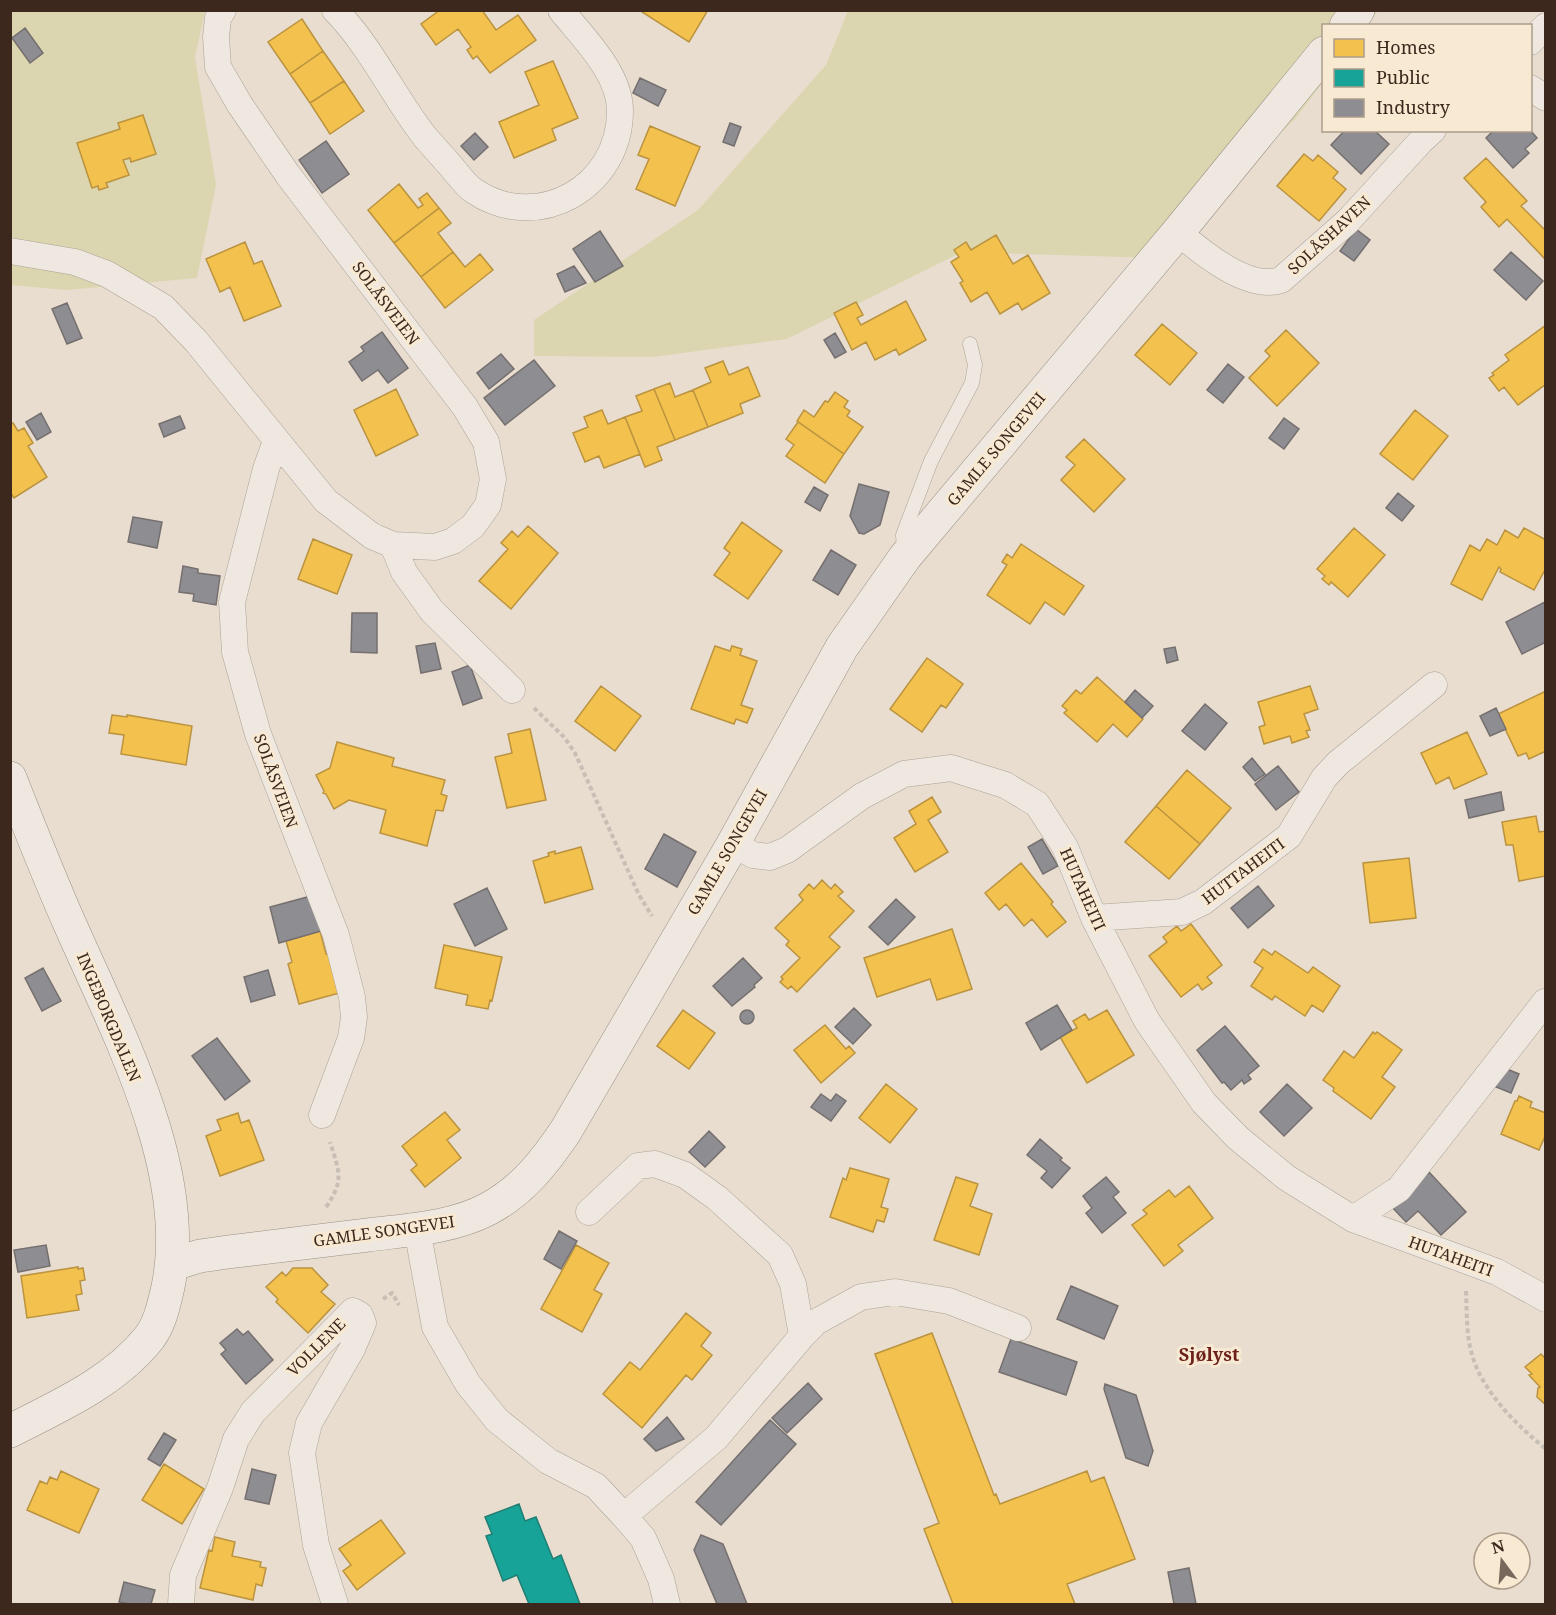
<svg xmlns="http://www.w3.org/2000/svg" width="1556" height="1615" viewBox="0 0 1556 1615" font-family="'Noto Serif',serif">
<rect width="100%" height="100%" fill="#e8ddce"/>
<!-- green -->
<path fill="#dbd6af" d="M10 11H205L195 57 216 185 197 278 66 290 11 285Z
M848 11H1378L1367 25 1324 26 1323 82 1295 119 1155 258 962 252 787 339 653 357 534 356V320L698 210 826 65Z"/>
<!-- homes -->
<path fill="#f2c14e" stroke="#bb933f" stroke-width="1.5" d="M440 10H482L496 30 518 15 536 40 490 73 477 56 473 59 467 50 471 47 458 29 436 45 421 24Z
M643 10H708L689 42 642 12Z
M302 19 323 51 290 74 268 42Z
M323 51 344 81 310 103 290 74Z
M553 61 578 118 552 129 556 140 514 158 499 122 539 105 525 72Z
M344 81 364 111 330 134 310 103Z
M143 115 156 154 131 162 130 158 123 160 129 175 106 183 108 187 99 190 98 186 92 188 77 143 120 129 118 123Z
M650 126 700 147 675 206 636 189 649 159 638 155Z
M1304 154 1313 161 1318 155 1338 172 1333 178 1346 189 1319 221 1277 186Z
M1486 158 1527 201 1521 206 1546 231V257L1544 258 1507 219 1499 227 1481 207 1486 202 1464 178Z
M399 184 418 208 423 205 419 199 427 193 439 208 394 243 368 210Z
M439 208 451 223 438 233 453 252 421 277 394 243Z
M996 235 1013 264 1028 255 1050 293 1022 310 1018 303 1000 314 987 292 971 302 960 283 963 281 951 262 959 257 954 250 966 242 971 250Z
M245 242 254 264 262 261 281 306 244 321 230 287 220 292 206 259Z
M453 252 465 267 480 254 493 270 445 308 421 277Z
M906 301 926 340 899 355 896 349 875 360 866 342 852 350 834 313 856 302 863 315 857 318 861 325Z
M1162 324 1197 353 1170 385 1135 355Z
M1546 325V384L1518 405 1504 387 1499 391 1489 378 1494 375 1492 373 1509 360 1505 355Z
M1286 330 1319 363 1277 406 1249 378 1270 356 1265 351Z
M723 361 729 375 748 367 760 396 740 404 743 413 708 427 693 390 711 382 705 368Z
M670 383 675 397 693 390 708 427 675 440 654 389Z
M396 389 418 435 376 456 354 410Z
M654 389 675 440 657 447 662 460 645 467 625 417 642 411 636 396Z
M835 392 848 401 844 407 850 411 847 416 863 427 844 454 797 421 804 410 814 417 825 401 828 402Z
M602 410 608 424 625 417 640 454 604 468 599 456 585 462 573 433 588 427 584 417Z
M1415 410 1448 436 1413 480 1380 454Z
M798 422 844 454 825 483 786 456 794 445 786 439Z
M13 423 18 431 24 428 33 443 28 446 47 477 14 498 10 492V425Z
M1084 439 1125 479 1094 512 1061 480 1075 465 1066 457Z
M742 522 782 551 748 599 714 575 730 553 724 548Z
M528 526 558 553 511 609 479 581 508 549 501 543 512 531 518 537Z
M1354 528 1385 555 1348 597 1331 582 1329 585 1322 579 1325 576 1317 569Z
M1524 528 1546 540V568L1534 590 1500 572 1501 569 1499 567 1482 600 1451 584 1470 545 1480 551 1487 539 1497 545 1505 530 1518 538Z
M313 539 352 555 337 594 298 579Z
M1021 544 1084 586 1064 615 1045 602 1030 624 987 595 1007 565 1002 562 1007 554 1012 558Z
M715 646 730 651 732 646 742 649 740 655 757 661 741 705 753 709 747 723 736 719 734 724 691 709Z
M927 658 963 684 946 708 941 705 922 732 890 709Z
M1097 677 1143 719 1127 737 1113 724 1097 742 1064 713 1067 710 1062 706 1076 690 1081 694Z
M601 686 641 716 615 751 575 721Z
M1310 686 1318 709 1304 714 1310 730 1306 731 1309 737 1292 743 1290 736 1264 744 1259 727 1265 725 1258 702Z
M1546 691V751L1529 759 1526 753 1518 756 1498 714Z
M112 715 127 717V715L192 726 186 765 121 754 124 735 109 733Z
M530 729 546 800 507 808 495 757 512 753 508 734Z
M1467 732 1487 774 1454 789 1449 777 1436 784 1421 753Z
M337 742 394 758 392 766 445 780 441 794 447 796 443 811 436 810 427 846 380 833 386 810 349 800 334 809 326 794 323 793 324 791 316 775 330 768Z
M1187 770 1231 808 1200 844 1156 806Z
M932 797 941 812 928 820 948 852 915 872 894 838 916 824 909 811Z
M1156 806 1200 844 1169 879 1125 842Z
M1536 816 1539 832 1546 831V876L1519 881 1513 845H1506L1502 822Z
M581 847 593 889 545 903 533 861 549 856 548 853 555 851V854Z
M1409 858 1416 918 1370 923 1363 863Z
M1021 863 1053 902 1051 904 1066 922 1047 937 1032 919 1024 926 1006 904 999 910 985 893Z
M822 880 831 889 835 884 843 892 838 896 854 911 829 937 840 947 797 992 791 986 788 989 780 982 783 979 781 977 800 958 786 945 789 941 775 928 803 900 799 895 809 884 814 889Z
M1191 924 1222 965 1207 977 1212 983 1202 990 1198 984 1181 997 1149 956 1167 942 1163 937 1177 926 1181 931Z
M952 929 972 989 937 1000 930 979 877 997 864 958Z
M320 931 326 954 332 953 343 992 299 1004 288 964 292 962 286 941Z
M444 945 502 957 492 1001 490 1000 488 1009 466 1005 468 995 435 988Z
M1263 949 1272 955 1275 951 1308 973 1313 967 1340 986 1323 1012 1312 1005 1305 1016 1275 996 1272 1000 1251 986 1263 968 1254 962Z
M683 1010 715 1033 689 1069 657 1046Z
M1107 1010 1134 1055 1087 1083 1060 1037 1077 1028 1073 1021 1085 1014 1089 1020Z
M825 1025 846 1049 849 1046 855 1053 821 1083 794 1050Z
M1373 1032 1375 1034 1377 1032 1402 1050 1382 1077 1395 1087 1371 1119 1333 1091 1334 1088 1323 1080 1344 1051 1354 1058Z
M886 1084 917 1109 890 1143 859 1118Z
M1519 1096 1532 1102 1530 1107 1546 1113V1134L1539 1150 1501 1134 1515 1101H1517Z
M445 1112 460 1130 447 1140 461 1158 425 1187 411 1170 417 1165 402 1146Z
M238 1113 241 1123 249 1120 264 1160 220 1176 206 1136 221 1130 217 1120Z
M850 1168 889 1179 881 1207 888 1209 884 1222 877 1220 873 1232 830 1217 843 1178 846 1180Z
M956 1177 978 1184 970 1206 992 1214 979 1255 934 1240Z
M1189 1186 1213 1218 1178 1245 1183 1251 1164 1266 1132 1225 1147 1214 1143 1210 1169 1190 1175 1197Z
M576 1245 609 1263 594 1290 602 1294 582 1332 541 1309Z
M78 1267V1269L83 1268 85 1280 80 1281 82 1294 76 1295 79 1310 27 1318 21 1276Z
M293 1268H312L328 1285 321 1292 335 1304 308 1333 276 1302 278 1299 266 1287 282 1272 286 1276Z
M686 1313 711 1333 701 1346 712 1355 692 1380 686 1375 642 1428 603 1394 630 1362 640 1370Z
M932 1333 994 1495 996 1494 1000 1504 1087 1471 1091 1482 1104 1477 1135 1559 1067 1584 1075 1604H953L924 1529 939 1523 875 1354Z
M1541 1354 1546 1359V1405L1537 1397 1538 1388 1540 1387 1529 1375 1532 1374 1525 1367Z
M164 1464 204 1489 182 1524 142 1500Z
M61 1471 99 1489 79 1533 27 1510 40 1481 47 1484 50 1477 57 1480Z
M381 1520 405 1553 357 1590 343 1571 351 1565 339 1549Z
M215 1537 235 1542 232 1556 261 1562 260 1567 266 1568 262 1586 256 1584 253 1600 200 1588 209 1550 212 1551Z"/>
<!-- public -->
<path fill="#17a398" stroke="#227e73" stroke-width="1.5" d="M519 1504 525 1521 536 1517 553 1559 561 1555 580 1604H529L517 1575 503 1581 486 1536 492 1534 485 1517Z"/>
<!-- industry -->
<path fill="#8d8d92" stroke="#756f6f" stroke-width="1.5" d="M25 28 43 53 30 63 12 38Z
M640 78 666 90 658 106 633 93Z
M730 123 741 127 734 146 723 142Z
M1345 130H1374L1389 144 1361 174 1331 145Z
M1494 130H1530L1537 138 1525 149 1529 153 1513 168 1486 138Z
M475 133 488 147 474 160 461 146Z
M326 141 349 174 322 193 299 160Z
M1356 229 1370 240 1354 261 1340 251Z
M600 231 623 266 595 282 573 249Z
M1511 252 1543 281 1526 300 1494 270Z
M574 266 586 283 565 292 557 274Z
M67 303 82 338 67 344 52 309Z
M382 332 408 368 388 383 378 370 362 381 349 362 364 351 361 347Z
M835 333 846 352 835 358 824 340Z
M501 354 514 369 489 389 477 373Z
M534 360 555 386 505 425 484 398Z
M1228 364 1244 377 1223 403 1207 390Z
M41 413 51 432 37 440 26 422Z
M180 416 185 428 164 437 159 424Z
M1284 418 1299 429 1284 449 1269 438Z
M859 484 889 492 880 525 864 534 859 533 850 516Z
M814 487 828 495 820 511 805 502Z
M1398 493 1414 506 1402 521 1386 508Z
M133 517 162 522 157 548 128 542Z
M831 550 856 565 838 595 813 580Z
M183 566 198 569V573L220 576 216 605 193 601 194 594 179 592Z
M1545 602 1546 642 1522 654 1506 622Z
M352 613H377V653L351 652Z
M435 643 441 669 421 673 416 646Z
M1175 647 1178 660 1167 663 1164 649Z
M470 665 482 698 463 705 452 672Z
M1135 690 1153 706 1142 718 1125 702Z
M1205 704 1227 723 1205 750 1182 731Z
M1496 708 1506 729 1490 736 1480 716Z
M1252 758 1265 774 1255 781 1243 767Z
M1278 766 1299 792 1276 810 1255 784Z
M1501 792 1504 810 1469 818 1465 800Z
M664 834 696 852 677 887 645 869Z
M1042 839 1058 866 1043 874 1028 847Z
M1258 886 1274 906 1248 928 1231 908Z
M487 888 507 929 475 946 454 904Z
M311 896 321 931 279 943 270 907Z
M896 899 915 917 888 945 869 927Z
M743 958 762 978 754 985 755 987 732 1006 713 986Z
M43 968 61 1001 42 1011 25 978Z
M268 970 275 995 251 1002 244 977Z
M1057 1005 1072 1030 1041 1050 1026 1023Z
M854 1008 871 1025 853 1044 835 1027Z
M740 1017a7 7 0 1 1 14 0a7 7 0 1 1-14 0Z
M1225 1026 1259 1066 1248 1075 1251 1079 1244 1084 1242 1080 1231 1090 1224 1082 1222 1083 1197 1050Z
M217 1038 250 1081 225 1100 192 1056Z
M1497 1065 1519 1074 1511 1093 1489 1084Z
M1287 1084 1312 1108 1284 1136 1260 1112Z
M821 1094 831 1101 836 1094 846 1101 831 1121 811 1107Z
M709 1131 725 1147 705 1167 689 1152Z
M1040 1139 1062 1158 1060 1160 1070 1168 1052 1188 1041 1178 1047 1171 1027 1155Z
M1429 1172 1466 1212 1441 1235 1418 1211 1406 1222 1392 1207Z
M1106 1177 1119 1192 1113 1197 1126 1213 1102 1233 1086 1213 1092 1208 1083 1196Z
M559 1231 577 1241 561 1269 544 1259Z
M46 1245 50 1266 18 1272 14 1250Z
M1071 1286 1118 1306 1104 1339 1057 1319Z
M237 1329 243 1335 248 1331 273 1360 246 1384 221 1354 226 1350 220 1343Z
M1011 1339 1077 1362 1066 1395 999 1372Z
M808 1383 822 1399 787 1433 772 1418Z
M1105 1384 1136 1395 1153 1451 1148 1466 1126 1458 1104 1389Z
M667 1417 684 1439 656 1451 644 1439Z
M770 1420 796 1444 721 1525 696 1502Z
M164 1433 176 1440 160 1466 148 1459Z
M252 1469 276 1475 269 1504 245 1499Z
M701 1535 723 1544 747 1604H717L694 1550Z
M1189 1568 1196 1604H1174L1168 1572Z
M124 1582 155 1590 151 1604H129L119 1602Z"/>
<g fill="none" stroke-linecap="round" stroke-linejoin="round">
<defs>
<path id="lane" d="M904 549 903 535 931 461 972 383 975 365 970 344"/>
<path id="street" d="M335 10C372 48 393 96 425 137 433 146 441 155 449 164 457 173 465 185 474 191 538 234 620 187 620 111 620 73 584 39 561 10
M1530 42 1546 26
M1530 88 1546 98
M1178 232C1202 253 1249 291 1281 280L1348 221 1421 141 1433 130
M10 251 75 262 107 274 163 307 196 341 326 501 372 536 393 545 435 547 453 541 473 526 488 505 493 479 486 442 465 407 288 175 240 105 218 67 216 37 218 18 223 10
M276 441 266 469 232 602 235 652 258 734 336 935 352 997 354 1017 351 1038 322 1115
M393 545 404 572 432 611 512 690
M733 844 753 855 770 857 787 850 862 796 904 774 951 768 1005 785 1037 804 1065 847 1094 918 1147 1021 1204 1103 1238 1138 1287 1178 1353 1219 1497 1272 1546 1299
M1094 918 1182 912 1203 902 1289 836 1324 778 1338 763 1434 685
M1353 1219 1399 1189 1545 1002
M417 1229 435 1327 468 1384 497 1420 548 1461 596 1486 624 1516 716 1438 802 1336 793 1284 780 1255 717 1198 685 1175 655 1164 638 1166 589 1212
M802 1336 816 1322 861 1297 895 1292 949 1301 1018 1328
M624 1516 643 1538 661 1579 667 1604
M181 1604 183 1575 220 1488 236 1439 253 1412 353 1311 360 1315 363 1323 352 1349 309 1423 302 1453 316 1545 335 1604"/>
<path id="secondary" d="M1346 26 1358 10
M10 778C30 829 50 880 72 929 118 1033 192 1172 168 1287 164 1304 160 1324 149 1338 114 1382 59 1406 10 1431
M173 1264 200 1256 228 1252C275 1246 321 1241 368 1235 408 1230 452 1228 488 1209 522 1191 544 1163 565 1132L733 844 842 647 905 557 1178 232 1324 53"/>
</defs>
<!-- lane casing -->
<use href="#lane" stroke="#ada297" stroke-width="15"/>
<!-- street casing -->
<use href="#street" stroke="#ada297" stroke-width="27"/>
<!-- secondary casing -->
<use href="#secondary" stroke="#9c9186" stroke-width="34"/>
<!-- path -->
<path stroke="#c7bfb6" stroke-width="4" stroke-dasharray="4.5 3" stroke-linecap="butt" d="M534 708 564 737 575 753 639 895 652 916
M326 1207C345 1180 339 1171 330 1142
M1466 1291C1467 1311 1466 1331 1471 1351 1480 1389 1516 1425 1546 1449
M383 1299 392 1293 399 1305"/>
<!-- lane -->
<use href="#lane" stroke="#eee8e0" stroke-width="14"/>
<!-- street -->
<use href="#street" stroke="#eee8e0" stroke-width="26"/>
<!-- secondary -->
<use href="#secondary" stroke="#eee8e0" stroke-width="33"/>
</g>
<g text-anchor="middle" dominant-baseline="central" stroke-width="6" stroke-linejoin="round" paint-order="stroke">
<!-- street labels -->
<g font-size="16" fill="#3c281d" stroke="#f8e9d3">
<text transform="translate(1329 235) rotate(-43)">SOLÅSHAVEN</text>
<text transform="translate(386 303) rotate(53)">SOLÅSVEIEN</text>
<text transform="translate(996 449) rotate(-50)">GAMLE SONGEVEI</text>
<text transform="translate(276 781) rotate(70)">SOLÅSVEIEN</text>
<text transform="translate(727 852) rotate(-60)">GAMLE SONGEVEI</text>
<text transform="translate(1243 871) rotate(-37)">HUTTAHEITI</text>
<text transform="translate(1083 889) rotate(66)">HUTAHEITI</text>
<text transform="translate(109 1017) rotate(67)">INGEBORGDALEN</text>
<text transform="translate(384 1231) rotate(-8)">GAMLE SONGEVEI</text>
<text transform="translate(1451 1256) rotate(20)">HUTAHEITI</text>
<text transform="translate(316 1347) rotate(-45)">VOLLENE</text>
</g>
<!-- neighbourhood labels -->
<g font-size="18" font-weight="bold" fill="#6c2019" stroke="#f8e9d3">
<text x="1209" y="1354">Sjølyst</text>
</g>
</g>
<!-- border -->
<rect width="1556" height="1615" fill="none" stroke="#3c281d" stroke-width="24"/>
<!-- legend -->
<rect x="1322" y="24" width="210" height="108" fill="#f8e9d3" stroke="#ad9c8a" stroke-width="1.5"/>
<rect x="1334" y="39" width="30" height="18" fill="#f2c14e" stroke="#ad9c8a" stroke-width="1.5"/>
<text x="1376" y="54" font-size="18" fill="#3c281d">Homes</text>
<rect x="1334" y="69" width="30" height="18" fill="#17a398" stroke="#ad9c8a" stroke-width="1.5"/>
<text x="1376" y="84" font-size="18" fill="#3c281d">Public</text>
<rect x="1334" y="99" width="30" height="18" fill="#8d8d92" stroke="#ad9c8a" stroke-width="1.5"/>
<text x="1376" y="114" font-size="18" fill="#3c281d">Industry</text>
<!-- north arrow -->
<g transform="translate(1502 1561) rotate(344)"><circle r="28" fill="#f8e9d3" stroke="#ad9c8a" stroke-width="1.5"/>
<path d="M0-4.5L10 22L0 15L-10 22Z" fill="#78675b"/>
<text y="-9" font-size="16" font-weight="bold" text-anchor="middle" fill="#3c281d">N</text>
</g>
</svg>
